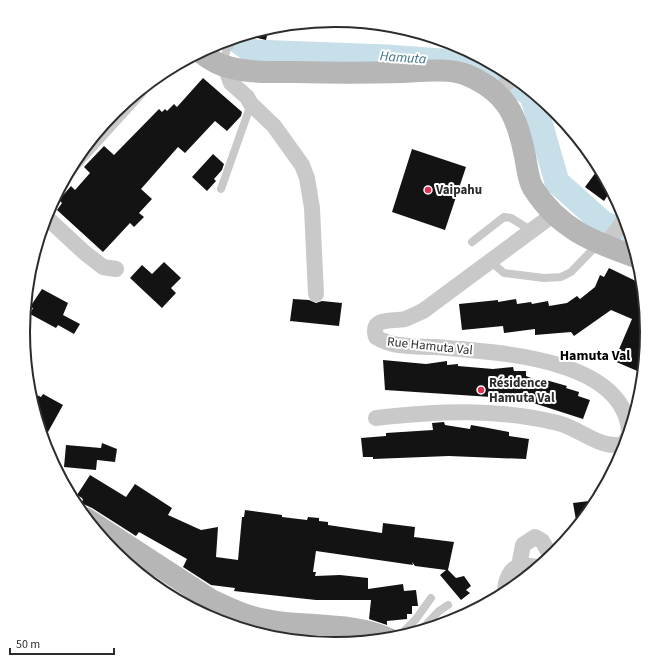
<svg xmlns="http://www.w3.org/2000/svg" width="669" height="664" viewBox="0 0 669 664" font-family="'Source Sans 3',sans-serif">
<rect width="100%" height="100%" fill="#fff"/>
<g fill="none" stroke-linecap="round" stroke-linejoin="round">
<!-- river -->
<path stroke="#c6dfe8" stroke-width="25" d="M234 38 253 52 387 57 482 64 532 95 557 182 603 223 629 234"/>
</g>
<!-- building -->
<path fill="#131313" d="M269 27 266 40 253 37 255 32Z
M203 78 242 112 241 116 227 131 215 121 185 153 178 147 141 189 152 199 139 213 144 217 134 227 130 223 103 252 57 210 62 203 59 200 71 186 75 190 90 173 84 167 104 146 114 155 159 109 162 112 165 109 167 111 174 104 177 107Z
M412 149 466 167 445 230 392 212Z
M213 154 224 164 222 170 214 179 216 181 207 191 192 177Z
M599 168 611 190 604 201 585 187Z
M164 262 181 278 171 288 176 293 162 308 130 278 142 265 152 274Z
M609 268 642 284 646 332 642 373 614 361 632 319 611 310 574 336 571 332 535 335V329L504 333 503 326 462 330 459 304 498 300V302L516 299 517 304 531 302 532 304 548 301 549 306 567 303 577 296 580 299 595 287 600 275 604 277Z
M42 289 68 303 63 315 80 324 74 334 58 325 56 328 30 314 33 308 30 307Z
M293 299 309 300 316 303 322 301 342 303 339 326 290 321Z
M383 360 426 364 447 361V365L458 364V366L493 369 513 367 514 371H526V376L544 383 546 380 567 386 566 388 579 392 578 396 590 400 583 419 521 399 385 390Z
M35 394 41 397 43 394 63 405 43 441 32 403Z
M444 422 445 425 470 429 471 425 488 428 509 432V436L529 439 526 459 449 456 373 459V457H363L361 438 386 436V433L433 430 432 423Z
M102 443 117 449 115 462 97 460 96 470 64 467 66 445 101 448Z
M90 475 126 497 135 484 172 508 168 515 201 530 218 527 216 557 238 560 242 517H244L245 510 282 515V517L307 520 308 517 319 518V521L328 522V525L382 533 383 523 415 527 414 537 454 542 448 570 456 578 464 576 471 586 466 590 470 593 461 600 440 575 446 570 415 566 412 562 413 565 316 551 313 572H316L315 576 340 575 368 578V589L403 584 404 591 416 590 418 606H412V614H407V619L387 621V625L369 619 371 600H316L234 591 235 588 211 585 183 567 187 559 139 532 136 536 92 508 81 503 83 500 82 498 77 495Z
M589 501 591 509 577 526 573 503Z"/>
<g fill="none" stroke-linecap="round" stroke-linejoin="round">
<!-- service -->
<path stroke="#c9c9c9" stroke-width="8" d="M223 64 227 48 238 37
M221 189 251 104
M472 242 504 217 511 218 532 231
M491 262 504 273 544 278 561 277 571 272 598 244
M421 630 439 611 448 605
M398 637 416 619 431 598"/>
<!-- minor -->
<path stroke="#c9c9c9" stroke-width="16" d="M225 66 231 83 247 97 251 104 274 126 302 165 307 178 312 208 316 294
M497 92 513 77
M72 165 139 91
M554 214 423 311C418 313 411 317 405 319 393 322 370 316 376 337 393 348 416 346 435 347 491 352 623 356 629 431
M45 216 85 253 103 267 116 269
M605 246 625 219
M376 418C437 411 497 408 558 423 581 429 600 450 624 444L627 438
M519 566 523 545 535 537 542 541 551 556
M505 593C505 584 508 570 519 566 524 565 533 566 538 567
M200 612 211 600
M264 635 270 621"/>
<!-- secondary -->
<path stroke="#b6b6b6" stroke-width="22" d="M200 52C209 59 220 66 232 68 252 73 274 72 295 72 331 73 368 73 404 72 422 71 450 68 467 75 507 92 517 116 525 156 527 166 528 180 533 188 559 229 593 242 636 257
M85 518 211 600C230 609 249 618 271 621 307 627 356 623 389 639"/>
</g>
<!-- markers -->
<g fill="#dc3554" stroke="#fff" stroke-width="1.5">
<circle cx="428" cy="190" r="4"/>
<circle cx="481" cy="390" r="4"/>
</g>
<g text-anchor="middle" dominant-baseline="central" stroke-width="4" stroke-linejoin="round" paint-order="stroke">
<!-- poi labels -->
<g font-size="13" font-weight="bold" fill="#2c2c2c" stroke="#fff" text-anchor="start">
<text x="436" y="190">Vaipahu</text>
<text x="489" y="383">Résidence<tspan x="489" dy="15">Hamuta Val</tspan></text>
</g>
<!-- street labels -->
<g font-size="13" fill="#2c2c2c" stroke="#fff">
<text transform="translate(430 346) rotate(6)">Rue Hamuta Val</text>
</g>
<!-- water labels -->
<g font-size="14" font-style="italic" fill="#3f7589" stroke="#fff">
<text transform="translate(403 58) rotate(4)">Hamuta</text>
</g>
<!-- neighbourhood labels -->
<g font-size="14" font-weight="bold" fill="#000" stroke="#fff">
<text x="595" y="356">Hamuta Val</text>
</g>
</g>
<!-- crop -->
<path d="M0 0H669V664H0ZM30 332a305 305 0 1 1 610 0a305 305 0 1 1-610 0Z" fill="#fff" fill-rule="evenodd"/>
<path fill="none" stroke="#2c2c2c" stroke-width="2" d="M30 332a305 305 0 1 1 610 0a305 305 0 1 1-610 0Z"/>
<!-- scale -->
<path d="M10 648v6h104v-6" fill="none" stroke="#2c2c2c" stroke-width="2"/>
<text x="16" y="648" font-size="12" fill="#2c2c2c" stroke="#ffffff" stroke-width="3" paint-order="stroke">50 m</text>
</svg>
